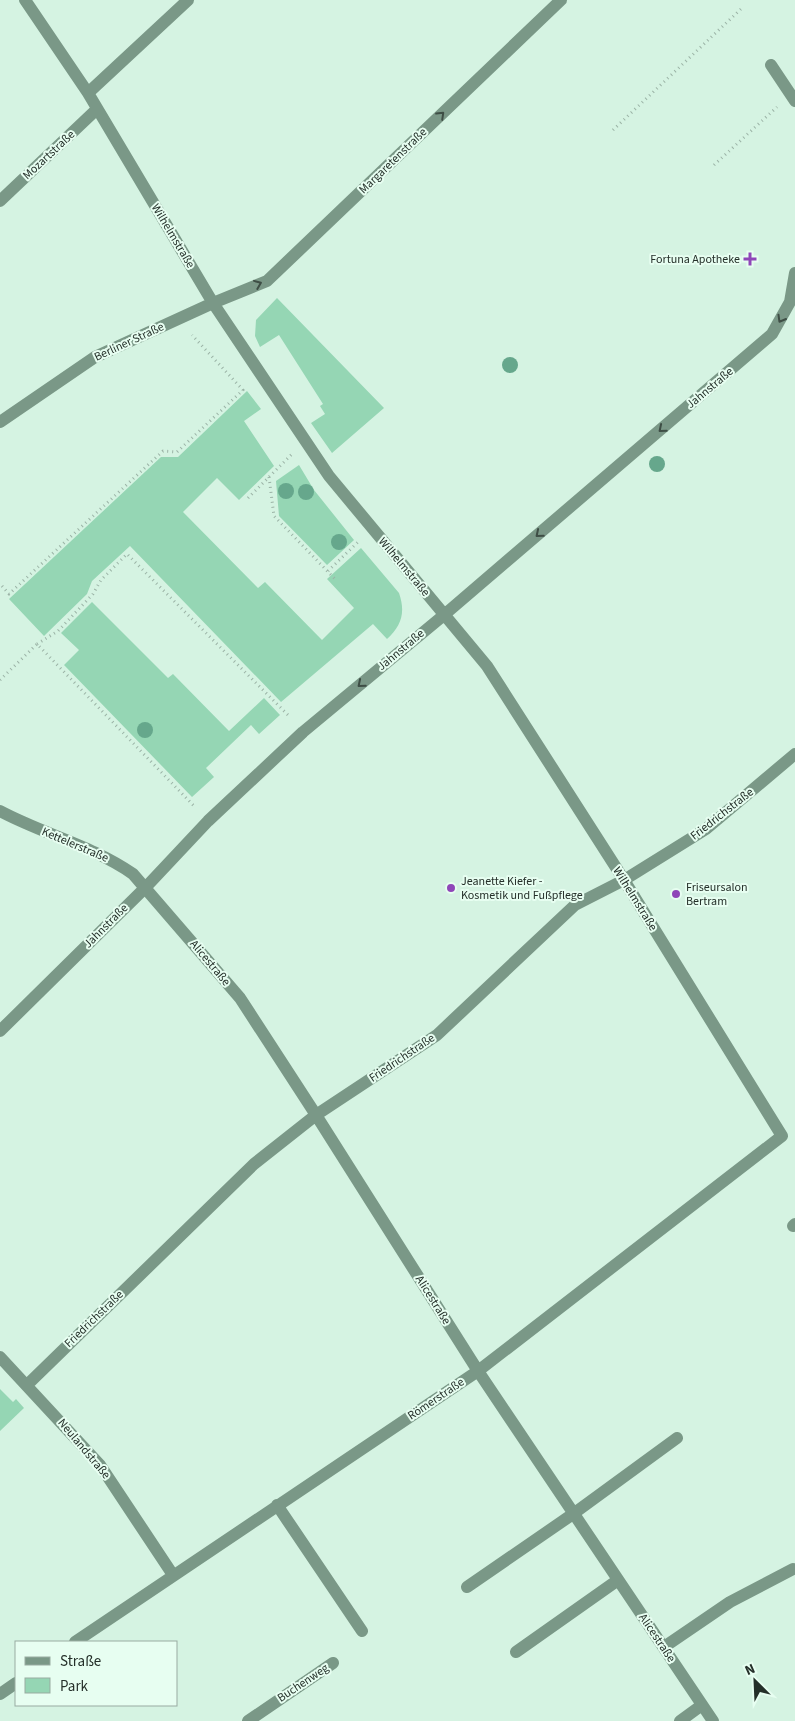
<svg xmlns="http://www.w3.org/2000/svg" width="795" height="1721" viewBox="0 0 795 1721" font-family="'Source Sans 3',sans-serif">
<rect width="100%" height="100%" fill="#d5f3e2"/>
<!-- green -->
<path fill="#95d6b4" d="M277 298 384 408 332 453 311 423 325 414 320 406 323 404 279 335 260 347 255 336 256 320Z
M247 391 261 409 244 421 274 466 239 500 217 478 183 512 258 588 265 582 322 640 354 608 327 579 361 548 399 593C406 613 401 626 387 639L373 624 281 702 130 546 92 581 87 594 44 636 9 599 161 457H178Z
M299 465 314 490 354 540 327 565 279 516 276 481Z
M92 602 168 678 173 674 229 731 264 698 280 715 259 734 251 725 206 768 214 777 192 797 64 665 79 650 61 633Z
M0 1389 13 1402 16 1399 24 1408 0 1431Z"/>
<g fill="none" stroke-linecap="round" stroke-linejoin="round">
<!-- path -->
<path stroke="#9bb3a6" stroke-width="3" stroke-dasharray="1 4" stroke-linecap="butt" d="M613 130 741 9
M714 165 777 107
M269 477 274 516 335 579
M248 498 292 454
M328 571 358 542
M2 586 9 594 163 451 177 452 243 390 192 335
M37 644 58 631 93 594 101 580 127 554 290 717
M0 680 37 644 195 807"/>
<!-- minor -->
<path stroke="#7a9887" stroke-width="12" d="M25 0 88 93 213 303 329 476 487 666 624 880 782 1136 478 1371 75 1642
M771 65 795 101
M88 93 188 0
M0 201 97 109
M0 422 95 357 213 303 267 281 561 0
M0 811C43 834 93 846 133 874L240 998 316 1115 478 1371 713 1721
M0 1031 146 887 208 821 303 732 444 615 772 334 790 302 795 273
M793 1226 795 1224
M0 1357 100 1465 173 1575
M27 1385 254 1164 316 1115 437 1035 575 905 624 880 706 829 795 754
M277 1505 362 1631
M467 1587 573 1514 677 1438
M664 1647 730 1602 793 1569
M516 1652 618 1580
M0 1694 16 1683
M248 1721 333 1663
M680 1721 702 1705"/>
</g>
<!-- trees -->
<g fill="#66a78c">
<circle cx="510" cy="365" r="8"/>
<circle cx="657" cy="464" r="8"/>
<circle cx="286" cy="491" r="8"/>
<circle cx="306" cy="492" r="8"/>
<circle cx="339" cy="542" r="8"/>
<circle cx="145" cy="730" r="8"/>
</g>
<!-- one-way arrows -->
<defs><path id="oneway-chevron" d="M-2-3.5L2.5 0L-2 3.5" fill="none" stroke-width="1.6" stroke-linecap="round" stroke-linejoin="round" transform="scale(1.25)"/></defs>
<g stroke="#3e4e45">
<use href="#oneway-chevron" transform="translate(441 115) rotate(-44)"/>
<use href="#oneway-chevron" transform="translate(258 284) rotate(-22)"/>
<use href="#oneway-chevron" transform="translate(781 319) rotate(120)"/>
<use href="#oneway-chevron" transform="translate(662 429) rotate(140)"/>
<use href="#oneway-chevron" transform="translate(539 534) rotate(140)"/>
<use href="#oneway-chevron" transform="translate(361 684) rotate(140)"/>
</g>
<!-- markers -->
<g fill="#8f46b8" stroke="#e7fef1" stroke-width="2">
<path d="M747.5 251.5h5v5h5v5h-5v5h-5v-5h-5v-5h5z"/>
<circle cx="451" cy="888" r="5"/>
<circle cx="676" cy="894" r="5"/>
</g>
<g text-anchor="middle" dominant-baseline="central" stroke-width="4" stroke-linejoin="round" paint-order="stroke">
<!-- street labels -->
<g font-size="12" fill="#242f29" stroke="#e7fef1">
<text transform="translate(49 155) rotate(-43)">Mozartstraße</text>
<text transform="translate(393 161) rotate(-44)">Margaretenstraße</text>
<text transform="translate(173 236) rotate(59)">Wilhelmstraße</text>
<text transform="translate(129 342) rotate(-25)">Berliner Straße</text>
<text transform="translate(710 388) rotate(-40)">Jahnstraße</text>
<text transform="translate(404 567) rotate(50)">Wilhelmstraße</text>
<text transform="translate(401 650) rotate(-40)">Jahnstraße</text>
<text transform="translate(722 814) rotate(-38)">Friedrichstraße</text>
<text transform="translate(75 845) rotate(23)">Kettelerstraße</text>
<text transform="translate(635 899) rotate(58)">Wilhelmstraße</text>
<text transform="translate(106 926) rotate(-45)">Jahnstraße</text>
<text transform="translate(210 963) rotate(50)">Alicestraße</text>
<text transform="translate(402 1058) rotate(-34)">Friedrichstraße</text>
<text transform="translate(433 1300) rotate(58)">Alicestraße</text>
<text transform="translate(94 1319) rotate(-44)">Friedrichstraße</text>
<text transform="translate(436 1399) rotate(-34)">Römerstraße</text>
<text transform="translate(84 1449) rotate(50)">Neulandstraße</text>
<text transform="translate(657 1638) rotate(56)">Alicestraße</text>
<text transform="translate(303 1683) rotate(-34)">Buchenweg</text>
</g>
<!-- poi labels -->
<g font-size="12" fill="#242f29" stroke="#e7fef1" text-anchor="start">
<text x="740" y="259" text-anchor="end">Fortuna Apotheke</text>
<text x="461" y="881">Jeanette Kiefer -<tspan x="461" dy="14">Kosmetik und Fußpflege</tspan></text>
<text x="686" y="887">Friseursalon<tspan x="686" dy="14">Bertram</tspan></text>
</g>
</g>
<!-- legend -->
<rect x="15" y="1641" width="162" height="65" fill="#e7fef1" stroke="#99aba1"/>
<rect x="25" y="1657" width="25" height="8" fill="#7a9887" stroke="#99aba1"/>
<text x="60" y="1666" font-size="15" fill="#242f29">Straße</text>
<rect x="25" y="1678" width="25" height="15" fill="#95d6b4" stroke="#99aba1"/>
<text x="60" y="1691" font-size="15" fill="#242f29">Park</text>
<!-- north arrow -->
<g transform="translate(755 1681) rotate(336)" stroke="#e7fef1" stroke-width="4" paint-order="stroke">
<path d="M0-4L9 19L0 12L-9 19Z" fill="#242f29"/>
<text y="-8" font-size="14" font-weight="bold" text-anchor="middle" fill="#242f29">N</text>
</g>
</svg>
